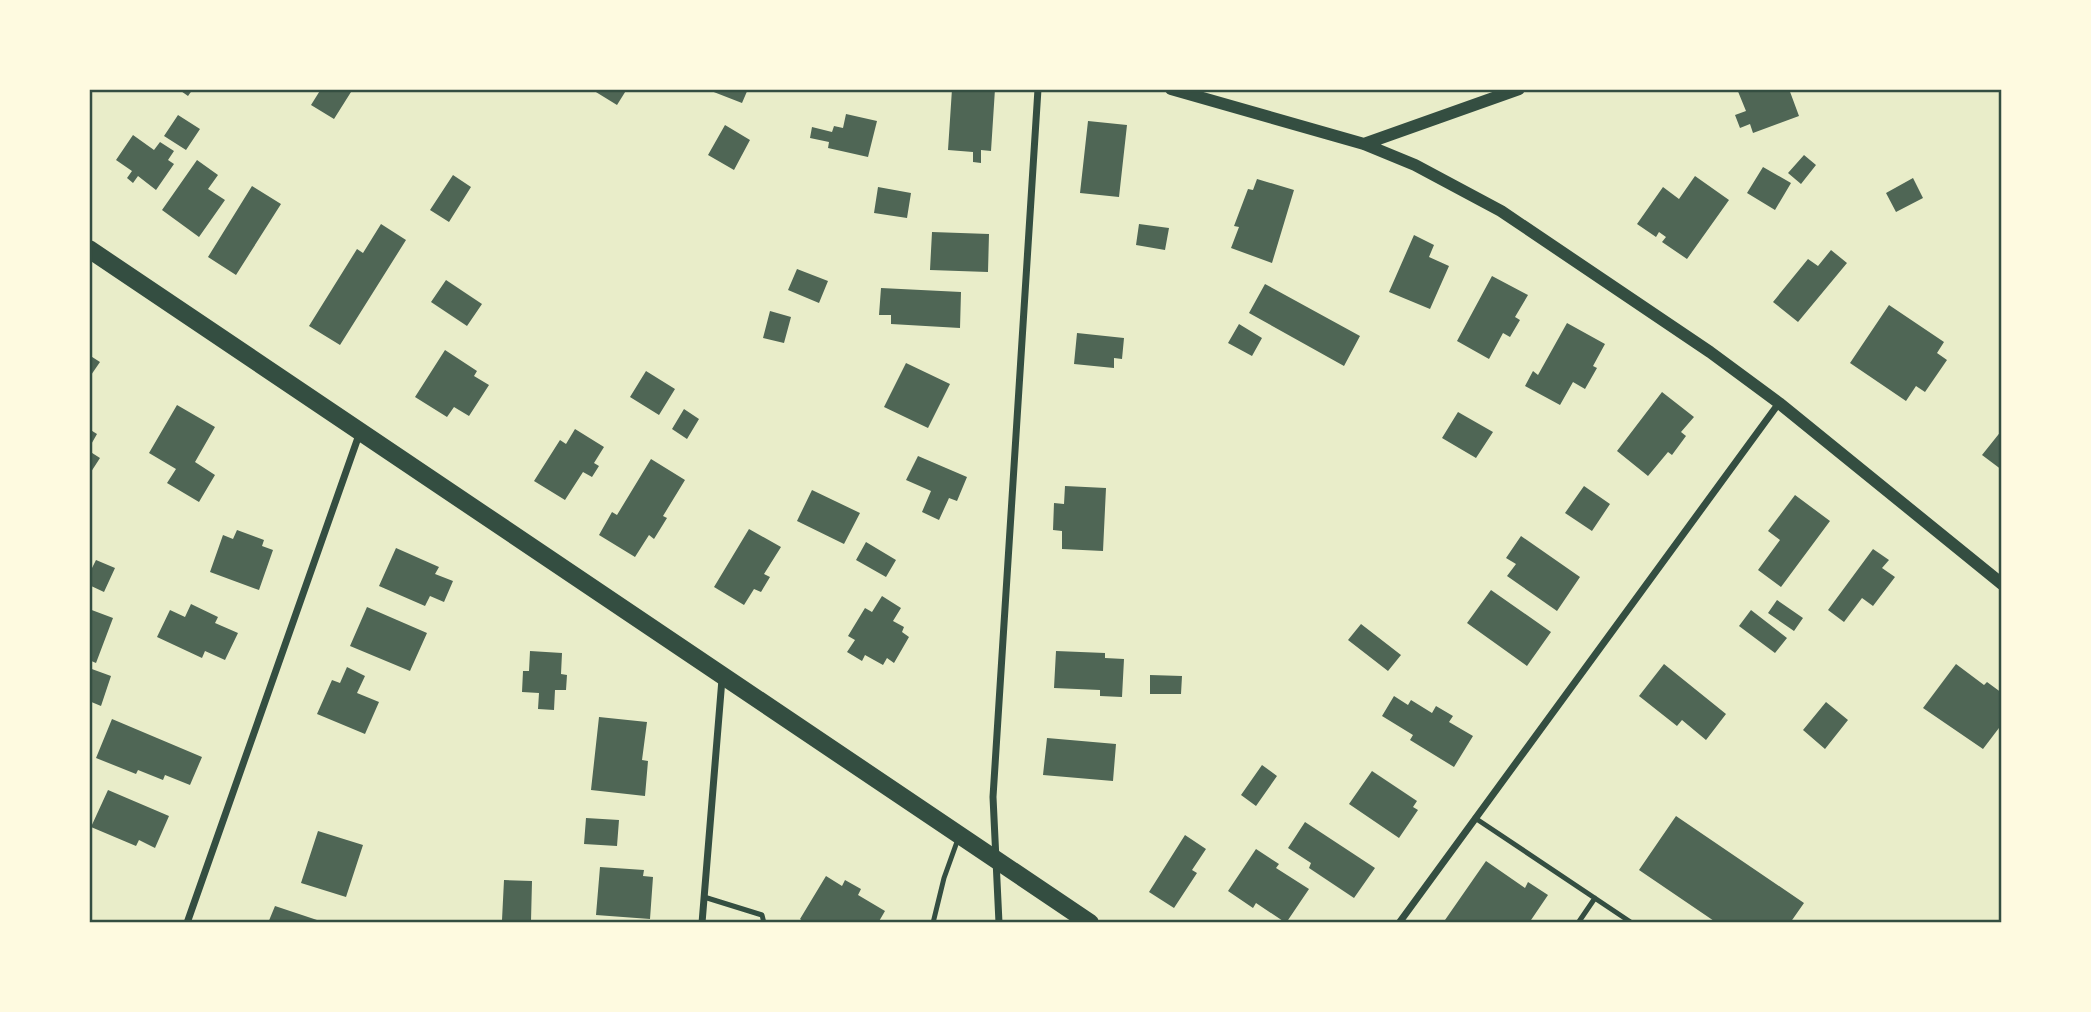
<svg xmlns="http://www.w3.org/2000/svg" width="2091" height="1012" viewBox="0 0 2091 1012" font-family="Barlow,sans-serif">
<rect width="100%" height="100%" fill="#e9edc9"/>
<!-- building -->
<path fill="#4f6655" d="M178 89H193L188 96Z
M321 89H347L351 92 334 119 311 105Z
M591 89H627L617 105Z
M706 89H748L742 103Z
M952 89H995L991 151 981 150V163L973 162V152L948 150Z
M1737 89H1789L1799 116 1753 133 1750 124 1740 128 1735 115 1746 111Z
M846 114 877 121 868 157 828 148 829 142 810 138 812 127 832 132 834 126 843 128Z
M178 115 200 129 186 150 164 136Z
M1088 121 1127 125 1119 197 1080 193Z
M725 125 750 140 734 170 708 155Z
M133 135 154 150 160 142 174 151 168 160 174 164 156 190 138 176 133 183 127 178 132 171 116 160Z
M1804 155 1816 165 1801 184 1788 173Z
M197 160 218 175 208 189 225 200 199 237 162 210Z
M1763 167 1791 183 1775 210 1747 193Z
M453 175 471 187 449 222 430 210Z
M1695 176 1729 200 1687 259 1662 242 1666 237 1659 232 1656 237 1637 224 1663 187 1679 199Z
M1913 178 1923 198 1896 212 1886 193Z
M1257 179 1294 190 1272 263 1231 248 1239 227 1234 226 1248 189 1253 190Z
M252 186 281 204 236 275 208 257Z
M878 187 911 193 907 218 874 213Z
M381 224 406 240 340 345 309 326 357 249 363 253Z
M1139 224 1169 228 1165 250 1136 245Z
M932 232 989 234 988 272 930 270Z
M1414 235 1434 245 1429 257 1449 266 1430 309 1389 292Z
M1831 250 1847 263 1798 322 1773 302 1808 259 1818 266Z
M797 269 828 281 819 303 788 290Z
M1492 276 1528 295 1515 317 1520 320 1510 337 1503 333 1489 359 1457 341Z
M446 280 482 304 467 326 431 302Z
M1265 284 1360 336 1344 366 1249 313Z
M881 288 961 292 960 328 891 324V315H879Z
M1889 305 1944 342 1937 353 1947 360 1925 392 1916 386 1906 401 1850 363Z
M770 311 791 317 784 343 763 338Z
M1567 323 1605 344 1593 366 1597 368 1585 389 1573 382 1560 405 1525 386 1533 371 1538 375Z
M1239 324 1262 338 1252 356 1228 343Z
M1077 333 1124 338 1122 359 1114 358V368L1074 364Z
M445 350 477 371 474 376 489 385 469 416 454 407 447 417 415 397Z
M89 355 100 362 89 378Z
M906 363 950 384 928 428 884 407Z
M646 371 675 389 659 415 630 397Z
M1662 392 1694 417 1681 432 1686 436 1672 455 1668 452 1648 476 1617 451Z
M177 405 215 427 195 462 215 475 199 502 167 483 176 469 149 453Z
M684 409 699 419 687 439 672 429Z
M1458 412 1493 432 1476 458 1442 438Z
M89 429 97 434 89 448Z
M575 429 604 447 594 463 599 466 592 477 583 472 565 500 534 481 560 440 566 444Z
M2002 430V470L1982 455Z
M89 451 100 458 89 475Z
M918 456 967 477 957 501 949 498 939 520 922 512 931 491 906 480Z
M651 459 685 480 663 516 667 518 654 539 649 535 635 557 599 535 612 512 617 515Z
M1065 486 1106 488 1103 551 1062 549V531L1053 530 1054 503 1064 504Z
M1584 486 1610 504 1592 531 1565 513Z
M812 490 860 513 844 544 797 521Z
M1795 495 1830 521 1781 587 1758 570 1780 540 1768 531Z
M749 529 781 547 764 574 770 577 761 592 754 589 744 605 714 587Z
M237 530 264 540 262 546 273 550 259 590 210 572 223 535 233 539Z
M1521 536 1580 577 1557 611 1507 576 1516 564 1506 558Z
M866 542 896 560 886 577 856 560Z
M396 548 439 567 435 574 453 581 444 602 430 596 425 606 379 586Z
M1873 549 1889 560 1882 568 1895 577 1873 606 1862 598 1844 622 1828 610Z
M96 560 115 568 104 592 89 585V574Z
M1491 590 1551 632 1527 666 1467 623Z
M882 596 901 608 893 621 904 627 902 632 909 637 894 663 887 658 883 665 865 655 862 661 847 652 855 640 848 636 865 608 872 612Z
M1777 600 1803 618 1794 631 1768 613Z
M191 604 218 617 215 623 238 633 225 660 205 651 202 658 157 637 170 610 185 617Z
M367 607 427 633 410 671 350 646Z
M89 609 113 618 96 663 89 660Z
M1751 610 1787 638 1775 653 1739 626Z
M1361 624 1401 655 1388 671 1348 640Z
M530 651 562 653 561 674 567 675 566 690H555L554 710 538 709 539 693 522 692 523 671H529Z
M1056 651 1105 653V658L1124 659 1122 697 1100 696V690L1054 688Z
M1664 664 1726 714 1706 740 1682 720 1677 726 1639 696Z
M1956 664 1984 685 1987 682 2002 693V724L1983 749 1923 708Z
M347 667 365 676 357 693 379 702 365 734 317 714 332 680 340 683Z
M89 668 111 676 101 706 89 701Z
M1150 675 1182 676 1181 694H1150Z
M1394 696 1408 705 1411 700 1432 713 1436 706 1453 716 1449 722 1473 736 1454 767 1410 740 1413 735 1382 716Z
M1826 702 1848 720 1825 749 1803 730Z
M599 717 647 722 642 760 648 761 645 796 591 790Z
M112 719 202 757 190 785 165 775 163 780 138 770 136 774 96 758Z
M1047 738 1116 744 1113 781 1043 775Z
M1262 765 1277 776 1256 806 1241 795Z
M1372 771 1417 801 1413 807 1418 810 1399 838 1349 804Z
M108 790 169 816 155 848 139 840 136 846 91 827Z
M1676 816 1804 903 1790 923H1717L1639 870Z
M586 818 619 820 617 846 584 844Z
M1305 822 1375 868 1354 898 1309 868 1311 863 1288 848Z
M318 831 363 845 346 897 301 883Z
M1185 835 1206 849 1192 870 1197 873 1174 908 1149 892Z
M1256 849 1279 864 1276 868 1309 889 1286 923 1256 903 1253 908 1228 891Z
M1486 861 1525 888 1528 882 1548 895 1529 923H1450L1445 920Z
M600 867 644 870 643 876 653 877 650 919 596 915Z
M826 876 842 886 845 880 861 889 858 895 885 911 878 923H805L800 919Z
M504 880 532 881 531 921 502 920Z
M275 906 323 922V923H268Z"/>
<g fill="none" stroke-linecap="round" stroke-linejoin="round">
<!-- service -->
<path stroke="#344e41" stroke-width="5" d="M1475 818 1632 923
M704 897 762 915 764 923
M933 923 944 878 958 839
M1578 923 1595 898"/>
<!-- minor -->
<path stroke="#344e41" stroke-width="7" d="M187 923 360 432
M702 923 722 679
M999 923 993 797 1038 89
M1399 923 1779 403"/>
<!-- tertiary -->
<path stroke="#344e41" stroke-width="12" d="M1171 89 1364 144 1415 165 1501 211 1710 352 1779 403 2002 584
M1364 144 1519 89"/>
<!-- primary -->
<path stroke="#344e41" stroke-width="18" d="M89 249 1090 923"/>
</g>
<!-- border -->
<rect width="2091" height="1012" fill="none" stroke="#fefae0" stroke-width="182"/>
<rect x="91" y="91" width="1909" height="830" fill="none" stroke="#344e41" stroke-width="2.5"/>
</svg>
